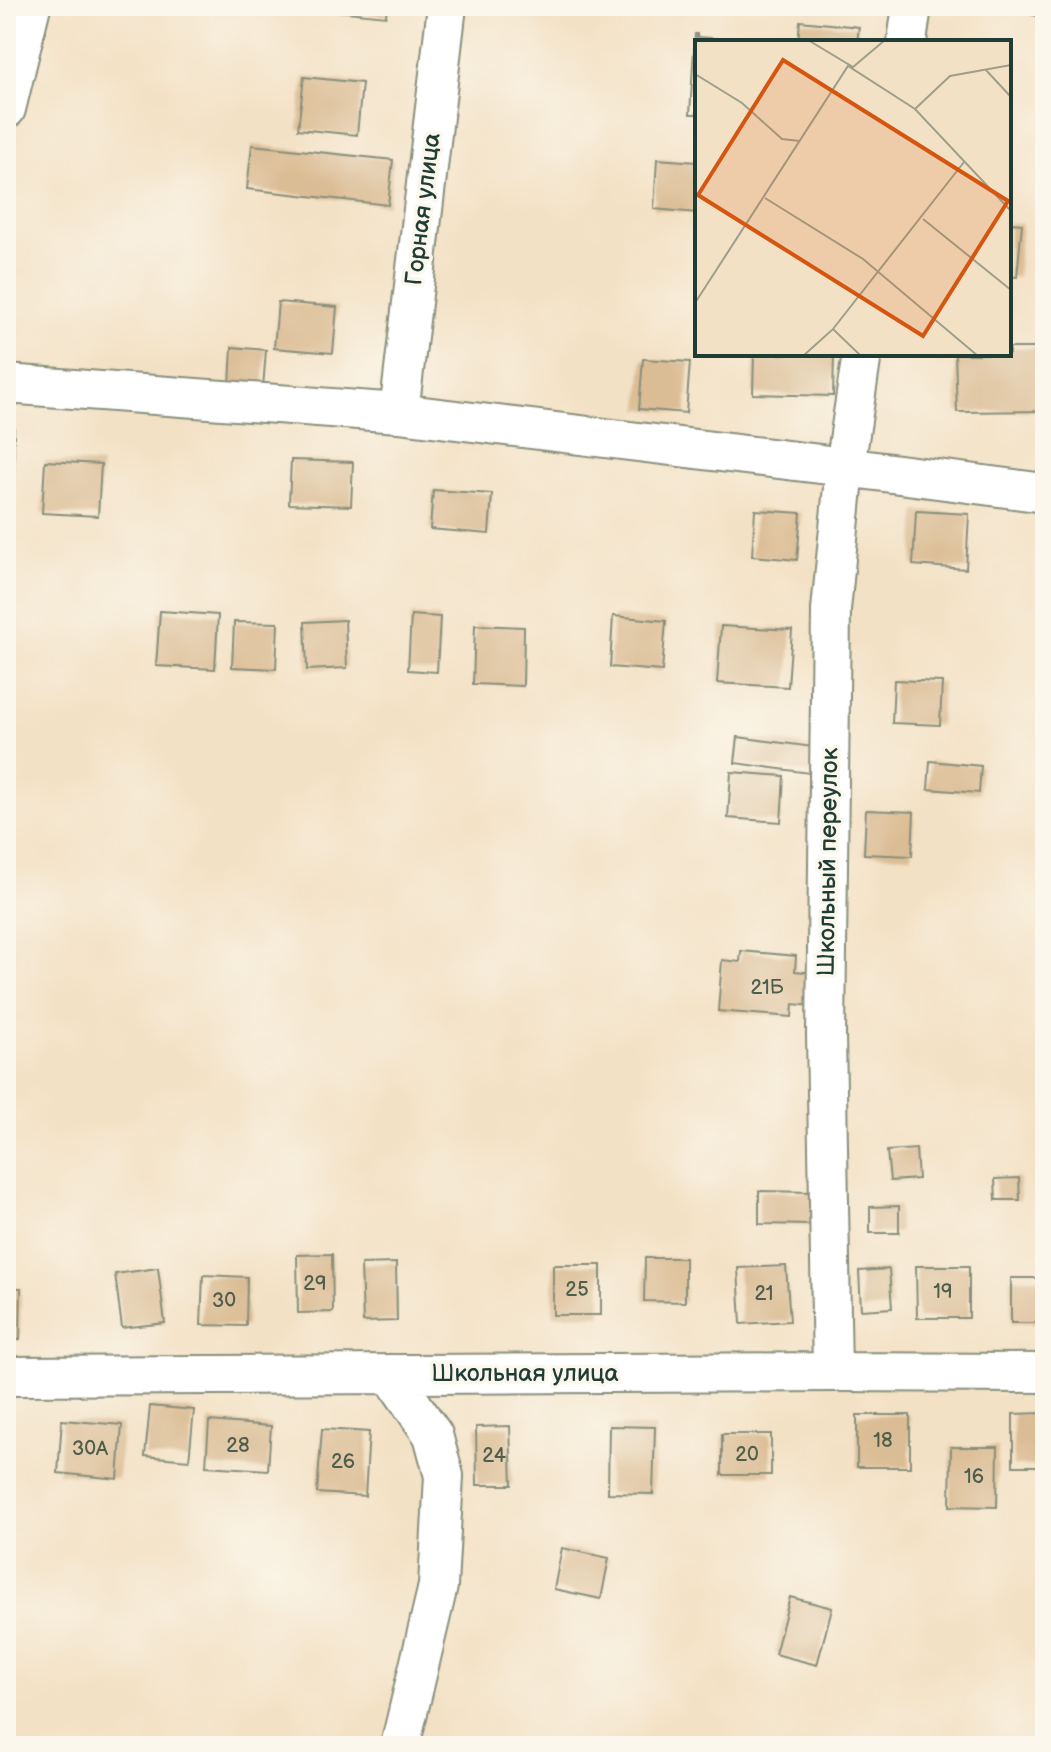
<svg xmlns="http://www.w3.org/2000/svg" width="1051" height="1752" viewBox="0 0 1051 1752" font-family="'Balsamiq Sans',sans-serif">
<rect width="100%" height="100%" fill="#fbf7ec"/>
<filter id="ink" filterUnits="userSpaceOnUse"><feTurbulence type="fractalNoise" baseFrequency=".0125" numOctaves="2"/><feDisplacementMap in="SourceGraphic" scale="16" xChannelSelector="R" yChannelSelector="G"/><feConvolveMatrix kernelMatrix="1 2 1 2 8 2 1 2 1" color-interpolation-filters="sRGB"/></filter>
<filter id="wash" filterUnits="userSpaceOnUse"><feTurbulence type="fractalNoise" baseFrequency=".006" numOctaves="4" result="noise"/><feDisplacementMap in="SourceGraphic" scale="32" xChannelSelector="R" yChannelSelector="G"/><feGaussianBlur stdDeviation="1.8" result="paint"/><feColorMatrix in="noise" values="0 0 0 0 0 0 0 0 0 0 0 0 0 0 0 0 0 1.4 0 .05"/><feComposite in="paint" operator="in"/></filter>
<g filter="url(#wash)">
<rect width="100%" height="100%" fill="#f3e1c5"/>
<g id="blocks">
<!-- building -->
<path fill="#dbbd95" d="M338 6H387L386 16 337 11Z
M1020 6H1045V18L1018 11Z
M800 21 859 27 857 42H798Z
M695 34H697V37L736 40V42H697V114H690Z
M304 77 362 83 357 135 298 129Z
M252 145 393 160 388 205 247 189Z
M657 159 697 162V213L654 209Z
M1009 223 1022 224 1017 277 1009 276Z
M278 302 337 307 333 353 274 348Z
M232 347 266 350 263 388 230 386Z
M1009 348H1039L1040 411 957 412 955 354H1009Z
M754 354H834L833 396 753 394Z
M643 359 690 362 686 413 639 409Z
M6 428H14L12 516H6Z
M291 460 353 462 351 506 289 504Z
M45 461 101 464 98 516 42 513Z
M433 490 492 494 489 534 430 529Z
M755 510 801 513 797 560 752 556Z
M916 511 969 514 966 569 913 565Z
M160 611 218 615 215 669 156 666Z
M411 615 440 617 437 672 408 670Z
M613 616 666 621 662 671 610 667Z
M345 620 347 668 307 670 305 622Z
M234 622 278 623 276 669 232 667Z
M475 625 524 627 523 686 473 684Z
M721 626 792 630 788 687 717 683Z
M894 680 942 682 940 725 892 723Z
M738 737 821 748 817 774 735 763Z
M930 761 981 766 979 793 928 789Z
M731 772 784 776 781 822 728 818Z
M866 810 914 812 912 856 864 854Z
M741 951 796 956 795 971 815 973 813 1006 793 1004 792 1017 718 1011 722 960 740 962Z
M916 1149 918 1179 890 1181 887 1151Z
M1019 1178 1020 1200H996L995 1179Z
M759 1191 813 1192 812 1225 759 1224Z
M899 1206V1233H870V1207Z
M332 1254 333 1312 298 1313 297 1255Z
M645 1258H685V1302L644 1301Z
M396 1263 397 1321 363 1322 361 1264Z
M553 1265H601V1315H553Z
M786 1266 790 1321 741 1324 738 1268Z
M916 1266H969V1318H917Z
M158 1268 165 1323 122 1328 115 1274Z
M889 1269 892 1308 861 1310 859 1271Z
M203 1275 247 1277 246 1326 201 1325Z
M1011 1278H1045V1323H1011Z
M6 1288H21L20 1340H6Z
M150 1406 194 1410 189 1460 145 1456Z
M1045 1413V1466H1013V1414Z
M857 1415H910V1467H857Z
M62 1420 122 1425 118 1479 58 1473Z
M209 1421 271 1426 268 1470 206 1466Z
M510 1426 512 1485H477L476 1427Z
M609 1426 655 1427 653 1494 608 1493Z
M322 1429 369 1432 365 1496 317 1493Z
M722 1434H771V1475H722Z
M951 1447H998L997 1507 950 1506Z
M562 1548 609 1558 601 1599 554 1589Z
M790 1597 832 1608 817 1665 775 1654Z"/>
</g>
</g>
<g filter="url(#ink)">
<use href="#blocks" fill-opacity="0" stroke="#898f7c" stroke-width="2"/>
<g fill="none" stroke-linecap="round" stroke-linejoin="round">
<defs>
<path id="minor" d="M907 42 912 6
M6 109 31 6
M6 384 399 413 845 467 1045 493
M399 413 447 6
M832 1372 826 1035 831 610 845 467 862 354
M391 1374 433 1435 444 1476 438 1586 400 1746
M6 1376 832 1372 1045 1373"/>
</defs>
<!-- minor casing -->
<use href="#minor" stroke="#898f7c" stroke-width="42"/>
<!-- minor -->
<use href="#minor" stroke="#fff" stroke-width="38"/>
</g>
</g>
<g text-anchor="middle" dominant-baseline="central" stroke-width="7" stroke-linejoin="round" paint-order="stroke">
<!-- number labels -->
<g font-size="20" fill="#4e5d4c">
<text x="767" y="988">21Б</text>
<text x="315" y="1284">29</text>
<text x="577" y="1290">25</text>
<text x="943" y="1292">19</text>
<text x="764" y="1294">21</text>
<text x="224" y="1301">30</text>
<text x="883" y="1441">18</text>
<text x="238" y="1446">28</text>
<text x="90" y="1449">30А</text>
<text x="747" y="1455">20</text>
<text x="494" y="1456">24</text>
<text x="343" y="1462">26</text>
<text x="974" y="1477">16</text>
</g>
<!-- street labels -->
<g font-size="24" fill="#1f3d34" stroke="#fbf7ec">
<text transform="translate(423 209) rotate(-83)">Горная улица</text>
<text transform="translate(828 862) rotate(-89)">Школьный переулок</text>
<text x="525" y="1373">Школьная улица</text>
</g>
</g>
<!-- overview -->
<g transform="translate(695 40)">
<rect width="316" height="316" fill="#f3e1c5"/>
<path fill="none" stroke="#9e9f8b" stroke-width="2" d="M113 0 158 27 190 0M290 29 316 57M0 34 47 63 87 99 105 101M220 69 255 36 316 25M70 158 168 219 283 316M228 179 316 250M0 263 153 26 220 69 316 171M138 289 269 122M108 316 138 289 166 316"/>
<path fill="#d45610" fill-opacity="0.15" stroke="#d45610" stroke-width="4" d="M88 20 313 161 228 296 3 155Z"/>
<rect width="316" height="316" fill="none" stroke="#1f3d34" stroke-width="4"/>
</g>
<!-- margin -->
<rect width="1051" height="1752" fill="none" stroke="#fbf7ec" stroke-width="32"/>
</svg>
